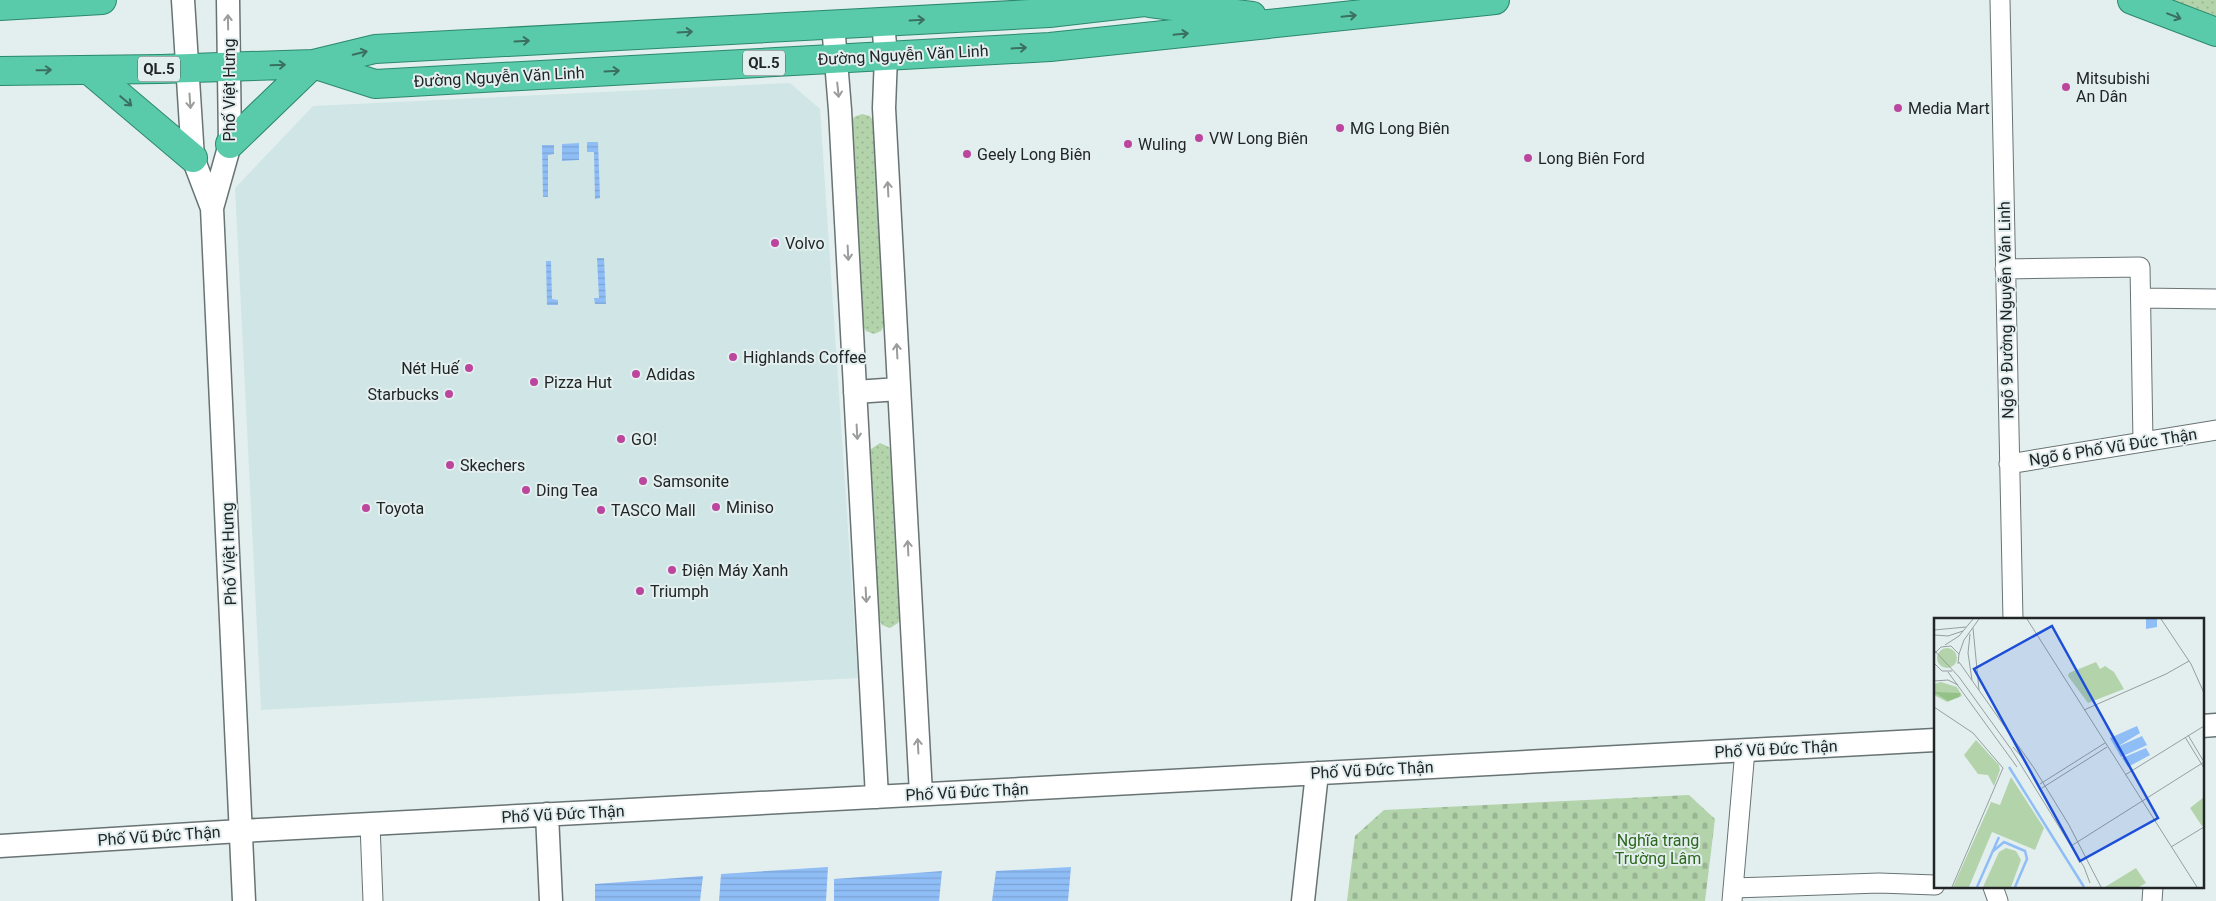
<svg xmlns="http://www.w3.org/2000/svg" width="2216" height="901" viewBox="0 0 2216 901" font-family="Roboto,sans-serif">
<defs>
<pattern id="grass-dots" width="8" height="8" patternUnits="userSpaceOnUse" patternTransform="scale(1.25)"><rect width="8" height="8" fill="#b3d3ab"/><path d="M2 2h.1M6 6h.1" fill="none" stroke="#9ab593" stroke-width="1.8" stroke-linecap="round"/></pattern>
<pattern id="cemetery-stones" width="16" height="16" patternUnits="userSpaceOnUse" patternTransform="scale(1.25)"><rect width="16" height="16" fill="#b3d3ab"/><path d="M2 7V4a2 2 0 0 1 4 0v3zM10 15v-3a2 2 0 0 1 4 0v3z" fill="#9ab593"/></pattern>
<pattern id="water-rules" width="6" height="5" patternUnits="userSpaceOnUse" patternTransform="scale(1.25)"><rect width="6" height="5" fill="#8fbdf6"/><path d="M0 2.5h6" fill="none" stroke="#7ba2d3"/></pattern>
</defs>
<rect width="100%" height="100%" fill="#e3efef"/>
<!-- built -->
<path fill="#d0e6e6" d="M790 83 820 109 858 678 261 710 235 188 313 106Z"/>
<!-- grass -->
<path fill="url(#grass-dots)" d="M2137 0H2216V29Z
M862 114 870 116 875 123 886 322 881 331 874 334 866 331 861 323 850 124 854 117Z
M880 443 889 447 893 457 902 616 898 623 890 628 882 625 877 617 869 458 871 449Z"/>
<!-- cemetery -->
<path fill="url(#cemetery-stones)" d="M1689 795 1715 819 1705 901H1347L1355 836 1384 810Z"/>
<!-- water -->
<path fill="url(#water-rules)" d="M587 142H598L600 198 595 199 594 152H587Z
M579 143V160L562 161V144Z
M542 145H554V154L548 155V197H543Z
M597 258H604L606 304H595L594 298H599Z
M546 261H551L552 299 558 300V305H547Z
M828 867 826 901H719L721 874Z
M1071 867 1068 901H992L996 871Z
M942 871 939 901H834V879Z
M703 876 700 901H595V884Z"/>
<g fill="none" stroke-linecap="round" stroke-linejoin="round">
<defs>
<path id="minor" d="M2000 0 2013 620
M2005 269 2140 267 2143 442
M2141 298 2216 299
M2009 464 2216 430
M370 824 373 901
M1993 887 1998 901
M1733 888 1879 883 1935 885
M1732 901 1745 750
M2152 901 2153 887"/>
<path id="tertiary" d="M183 0 193 158 212 208 244 901
M883 22 886 56 884 108 921 794
M833 24 840 110 877 797
M212 208 230 144 228 0
M855 392 899 389
M2202 726 2216 725
M547 814 551 901
M0 846 240 831 1935 740
M1303 901 1317 773"/>
<path id="trunk" d="M2132 0 2216 32
M1150 3 1252 16
M0 6 102 0
M89 70 193 158
M0 71 161 69 313 64 375 84 1050 47 1495 0
M230 144 313 64 375 49 1049 13 1162 0"/>
</defs>
<!-- minor casing -->
<use href="#minor" stroke="#687373" stroke-width="21"/>
<!-- tertiary casing -->
<use href="#tertiary" stroke="#687373" stroke-width="25"/>
<!-- trunk casing -->
<use href="#trunk" stroke="#2b886d" stroke-width="30"/>
<!-- minor -->
<use href="#minor" stroke="#fff" stroke-width="19"/>
<!-- tertiary -->
<use href="#tertiary" stroke="#fff" stroke-width="22"/>
<!-- trunk -->
<use href="#trunk" stroke="#5acbaa" stroke-width="28"/>
</g>
<!-- one-way arrows -->
<defs><path id="oneway-shaft" d="M-6 0H5M1.5-3L5.5 0L1.5 3" fill="none" stroke-width="1.6" stroke-linecap="round" stroke-linejoin="round" transform="scale(1.25)"/></defs>
<g stroke="#3b7061">
<use href="#oneway-shaft" transform="translate(1349 16) rotate(-6)"/>
<use href="#oneway-shaft" transform="translate(2174 16) rotate(21)"/>
<use href="#oneway-shaft" transform="translate(917 20) rotate(-3)"/>
<use href="#oneway-shaft" transform="translate(685 32) rotate(-3)"/>
<use href="#oneway-shaft" transform="translate(1181 34) rotate(-6)"/>
<use href="#oneway-shaft" transform="translate(522 41) rotate(-3)"/>
<use href="#oneway-shaft" transform="translate(1019 48) rotate(-3)"/>
<use href="#oneway-shaft" transform="translate(360 53) rotate(-14)"/>
<use href="#oneway-shaft" transform="translate(278 65) rotate(-2)"/>
<use href="#oneway-shaft" transform="translate(44 70) rotate(-1)"/>
<use href="#oneway-shaft" transform="translate(612 71) rotate(-3)"/>
<use href="#oneway-shaft" transform="translate(126 101) rotate(40)"/>
</g>
<g stroke="#9b9d9d">
<use href="#oneway-shaft" transform="translate(228 22) rotate(-91)"/>
<use href="#oneway-shaft" transform="translate(838 90) rotate(84)"/>
<use href="#oneway-shaft" transform="translate(190 101) rotate(86)"/>
<use href="#oneway-shaft" transform="translate(888 189) rotate(-93)"/>
<use href="#oneway-shaft" transform="translate(848 253) rotate(87)"/>
<use href="#oneway-shaft" transform="translate(897 351) rotate(-93)"/>
<use href="#oneway-shaft" transform="translate(857 432) rotate(87)"/>
<use href="#oneway-shaft" transform="translate(908 548) rotate(-93)"/>
<use href="#oneway-shaft" transform="translate(866 595) rotate(87)"/>
<use href="#oneway-shaft" transform="translate(918 746) rotate(-93)"/>
</g>
<!-- markers -->
<g fill="#bc469d" stroke="#e3efef" stroke-width="2">
<circle cx="2066" cy="87" r="5"/>
<circle cx="1898" cy="108" r="5"/>
<circle cx="1340" cy="128" r="5"/>
<circle cx="1199" cy="138" r="5"/>
<circle cx="1128" cy="144" r="5"/>
<circle cx="967" cy="154" r="5"/>
<circle cx="1528" cy="158" r="5"/>
<circle cx="775" cy="243" r="5"/>
<circle cx="733" cy="357" r="5"/>
<circle cx="469" cy="368" r="5"/>
<circle cx="636" cy="374" r="5"/>
<circle cx="534" cy="382" r="5"/>
<circle cx="449" cy="394" r="5"/>
<circle cx="621" cy="439" r="5"/>
<circle cx="450" cy="465" r="5"/>
<circle cx="643" cy="481" r="5"/>
<circle cx="526" cy="490" r="5"/>
<circle cx="716" cy="507" r="5"/>
<circle cx="366" cy="508" r="5"/>
<circle cx="601" cy="510" r="5"/>
<circle cx="672" cy="570" r="5"/>
<circle cx="640" cy="591" r="5"/>
</g>
<g text-anchor="middle" dominant-baseline="central" stroke-width="4" stroke-linejoin="round" paint-order="stroke">
<!-- shield labels -->
<g fill="#e3efef" stroke="#5b6262" stroke-width="1">
<rect x="743" y="50.5" width="42" height="25" rx="4"/>
<rect x="138" y="56.5" width="42" height="25" rx="4"/>
</g>
<g font-size="15" font-weight="bold" fill="#212525">
<text x="764" y="63">QL.5</text>
<text x="159" y="69">QL.5</text>
</g>
<!-- street labels -->
<g font-size="16" fill="#212525" stroke="#e3efef">
<text transform="translate(903 55) rotate(-3)">Đường Nguyễn Văn Linh</text>
<text transform="translate(499 77) rotate(-3)">Đường Nguyễn Văn Linh</text>
<text transform="translate(229 90) rotate(-90)">Phố Việt Hưng</text>
<text transform="translate(2006 310) rotate(-91)">Ngõ 9 Đường Nguyễn Văn Linh</text>
<text transform="translate(2113 447) rotate(-9)">Ngõ 6 Phố Vũ Đức Thận</text>
<text transform="translate(229 554) rotate(-92)">Phố Việt Hưng</text>
<text transform="translate(1776 749) rotate(-3)">Phố Vũ Đức Thận</text>
<text transform="translate(1372 770) rotate(-3)">Phố Vũ Đức Thận</text>
<text transform="translate(967 792) rotate(-3)">Phố Vũ Đức Thận</text>
<text transform="translate(563 814) rotate(-3)">Phố Vũ Đức Thận</text>
<text transform="translate(159 836) rotate(-4)">Phố Vũ Đức Thận</text>
</g>
<!-- poi labels -->
<g font-size="16" fill="#212525" stroke="#e3efef" text-anchor="start">
<text x="2076" y="78">Mitsubishi<tspan x="2076" dy="18">An Dân</tspan></text>
<text x="1908" y="108">Media Mart</text>
<text x="1350" y="128">MG Long Biên</text>
<text x="1209" y="138">VW Long Biên</text>
<text x="1138" y="144">Wuling</text>
<text x="977" y="154">Geely Long Biên</text>
<text x="1538" y="158">Long Biên Ford</text>
<text x="785" y="243">Volvo</text>
<text x="743" y="357">Highlands Coffee</text>
<text x="459" y="368" text-anchor="end">Nét Huế</text>
<text x="646" y="374">Adidas</text>
<text x="544" y="382">Pizza Hut</text>
<text x="439" y="394" text-anchor="end">Starbucks</text>
<text x="631" y="439">GO!</text>
<text x="460" y="465">Skechers</text>
<text x="653" y="481">Samsonite</text>
<text x="536" y="490">Ding Tea</text>
<text x="726" y="507">Miniso</text>
<text x="376" y="508">Toyota</text>
<text x="611" y="510">TASCO Mall</text>
<text x="682" y="570">Điện Máy Xanh</text>
<text x="650" y="591">Triumph</text>
</g>
<!-- park labels -->
<g font-size="16" fill="#2d671b" stroke="#e3efef">
<text x="1658" y="840">Nghĩa trang<tspan x="1658" dy="18">Trường Lâm</tspan></text>
</g>
</g>
<!-- overview -->
<g transform="translate(1934 618)">
<rect width="270" height="270" fill="#e3efef"/>
<path d="M3 40a10 10 0 1 1 20 0a10 10 0 1 1-20 0ZM7 64 23 69 28 78 13 84 0 77V66ZM77 159 110 210 101 232 58 214 35 269H19L57 184 66 187ZM270 179V207L268 208 256 190ZM72 230 82 233 87 242 77 269H49L65 234Z" fill="#b3d3ab"/>
<path d="M0 74 27 75 25 79 14 83Z" fill="#93c187"/>
<path d="M162 44 166 51 171 48 180 54 190 71 154 85 134 58 135 55ZM202 250 212 265 205 269H171Z" fill="#b3d3ab"/>
<path d="M42 122 65 147 66 152 60 168 54 157 44 156 30 137Z" fill="#b3d3ab"/>
<path d="M212 1H223V9L212 11ZM203 108 206 115 183 129 208 118 213 127 187 139 176 120ZM212 130 216 137 194 149 188 140Z" fill="#8fbdf6"/>
<path fill="none" stroke="#8fbdf6" stroke-width="2.5" d="M75 149 150 269M58 234 70 224 91 233 93 241 81 269M43 269 65 219"/>
<path fill="none" stroke="#959e9e" stroke-width="1" d="M93 1 263 269M227 1 257 46 270 75M39 10 45 72M0 12 32 9M36 16 34 35 38 62M0 17 14 18 29 13M11 27 25 18 39 1M0 32 25 59 77 131 150 249 156 265M0 36 7 29 17 28 25 36 24 46M25 36 30 22 45 1M25 44 100 150 135 207 167 269M0 45 8 53H18M14 54 83 149M0 63 14 62 24 67M0 89 39 115 69 150 18 269M150 92 232 56 255 43M251 119 270 150M79 129 93 145M191 157 270 108M106 166 171 125M108 170 173 129M137 228 270 144 254 117M237 229 270 209"/>
<path fill="#1d4ed8" fill-opacity="0.15" stroke="#1d4ed8" stroke-width="2.5" d="M118 8 224 200 146 243 40 51Z"/>
<rect width="270" height="270" fill="none" stroke="#212525" stroke-width="2.5"/>
</g>
</svg>
